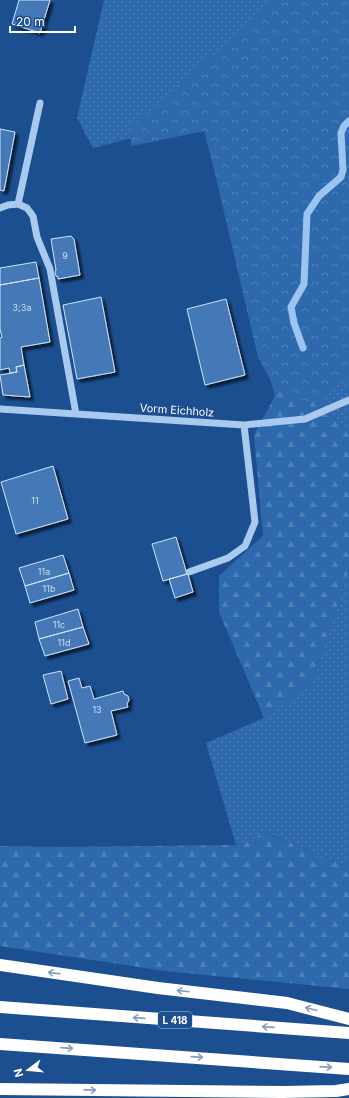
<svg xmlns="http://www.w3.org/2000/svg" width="349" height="1098" viewBox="0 0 349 1098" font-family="Inter,sans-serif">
<defs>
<pattern id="grass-dots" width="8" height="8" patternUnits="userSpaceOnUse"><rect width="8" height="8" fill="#2e69ad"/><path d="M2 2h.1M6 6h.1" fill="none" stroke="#4d80b9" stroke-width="1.8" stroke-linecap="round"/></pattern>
<pattern id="forest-firs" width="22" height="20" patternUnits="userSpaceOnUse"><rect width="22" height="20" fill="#2e69ad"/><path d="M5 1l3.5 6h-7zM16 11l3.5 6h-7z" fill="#4d80b9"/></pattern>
<pattern id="park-crowns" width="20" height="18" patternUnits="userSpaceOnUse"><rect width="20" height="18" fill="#2e69ad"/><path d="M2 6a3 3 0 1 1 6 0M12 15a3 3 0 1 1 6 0" fill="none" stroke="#4d80b9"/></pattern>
<filter id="shadow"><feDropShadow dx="3.5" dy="3.5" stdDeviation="1" flood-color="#0009"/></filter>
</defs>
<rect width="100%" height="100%" fill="#1b4f8f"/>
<!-- grass -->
<path fill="url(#grass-dots)" d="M104 0H349L201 120 93 148 77 118Z
M349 371V432L331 415 318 395Z
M349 569V867L267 833 236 845 206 743 264 718 311 685Z"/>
<!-- forest -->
<path fill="url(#forest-firs)" d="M201 120 349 201 318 395 331 415 349 432V569L311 685 264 718 219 612V576L263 536 254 435 275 396Z
M266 833 349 867V989L165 971 0 946V846L59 847 236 845Z"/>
<!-- park -->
<path fill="url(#park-crowns)" d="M275 0H349V375L328 394 306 402 291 398 272 383 258 357 205 131 131 146 132 126Z"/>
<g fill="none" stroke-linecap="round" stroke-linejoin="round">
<!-- stream -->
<path stroke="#9cc4f0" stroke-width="7" d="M303 348 294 323 291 307 304 284 307 214 319 196 341 177 343 170 341 133 344 126 349 121"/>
</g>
<!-- building -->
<path fill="#4478b7" stroke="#cfe3fa" filter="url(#shadow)" d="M19 0H50L40 33 12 24Z
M0 129 15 132 4 191 0 190Z
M71 236 74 239 80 275 58 279V277L56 276 55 272 56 270 51 239Z
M36 262 39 278 0 285V268Z
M39 278 50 342 21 347 24 365 16 367 17 372 10 373 9 368 0 370V338L2 337 0 329V285Z
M101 297 115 372 77 379 63 305Z
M226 299 245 375 205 385 187 309Z
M24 365 30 397 3 395 0 375 17 372 16 367Z
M53 466 68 519 16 534 1 482Z
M176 537 187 574 163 581 152 544Z
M63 555 69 573 25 586 19 568Z
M69 573 74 590 30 603 25 586Z
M188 574 193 592 175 598 169 579Z
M78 609 83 627 39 639 35 622Z
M83 627 89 644 45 656 39 639Z
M61 671 68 699 51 704 43 675Z
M79 678 82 688 90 686 94 699 123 691 124 694 128 696 129 700 127 704 128 707 111 711 117 735 85 743 68 681Z"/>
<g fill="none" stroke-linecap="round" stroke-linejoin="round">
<!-- minor -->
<path stroke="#a9c9ee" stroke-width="7" d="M18 204 27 208 33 216 37 237 50 269 76 414
M0 208 8 205 18 204 40 103
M0 409 244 425 305 419 349 400
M189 572 228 558 245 546 255 522 244 425"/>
<!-- highway -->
<path stroke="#fff" stroke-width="12" d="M0 965 158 988 287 1003 349 1019
M0 1007 349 1033
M0 1044 349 1069
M0 1089 283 1092 336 1091 349 1089"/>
</g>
<!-- one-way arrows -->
<defs><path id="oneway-shaft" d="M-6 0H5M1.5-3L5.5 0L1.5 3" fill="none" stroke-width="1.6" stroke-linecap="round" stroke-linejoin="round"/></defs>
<g stroke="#829ec1">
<use href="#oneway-shaft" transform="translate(54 973) rotate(-172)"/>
<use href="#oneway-shaft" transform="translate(183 991) rotate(-173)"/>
<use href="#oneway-shaft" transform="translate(311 1009) rotate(-165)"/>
<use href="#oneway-shaft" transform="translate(139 1018) rotate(-176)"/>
<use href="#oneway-shaft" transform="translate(268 1027) rotate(-176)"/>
<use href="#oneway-shaft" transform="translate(67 1048) rotate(4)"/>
<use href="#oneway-shaft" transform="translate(197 1057) rotate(4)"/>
<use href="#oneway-shaft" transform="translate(326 1067) rotate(4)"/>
<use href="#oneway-shaft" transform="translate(90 1090) rotate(1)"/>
</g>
<g text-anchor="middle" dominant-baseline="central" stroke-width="4" stroke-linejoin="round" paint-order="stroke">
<!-- number labels -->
<g font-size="9" fill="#d0dded">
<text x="65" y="255">9</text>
<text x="22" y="307">3;3a</text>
<text x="35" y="500">11</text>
<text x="44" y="571">11a</text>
<text x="49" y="588">11b</text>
<text x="59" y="624">11c</text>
<text x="64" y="642">11d</text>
<text x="97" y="709">13</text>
</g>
<!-- shield labels -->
<rect fill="#1b4f8f" stroke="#bbcadd" stroke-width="1" x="158" y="1012" width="34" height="16" rx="3"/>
<g font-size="10" font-weight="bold" fill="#fff">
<text x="175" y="1020">L 418</text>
</g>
<!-- street labels -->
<g font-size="11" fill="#fff" stroke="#1b4f8f">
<text transform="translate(177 410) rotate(4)">Vorm Eichholz</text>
</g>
</g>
<!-- north arrow -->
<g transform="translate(28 1070) rotate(254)" stroke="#1b4f8f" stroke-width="3" paint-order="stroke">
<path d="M0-3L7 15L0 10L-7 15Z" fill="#ffffff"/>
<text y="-6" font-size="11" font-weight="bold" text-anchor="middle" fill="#ffffff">N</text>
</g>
<!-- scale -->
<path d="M10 26v6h65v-6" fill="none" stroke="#ffffff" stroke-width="2"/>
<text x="16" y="26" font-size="12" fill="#ffffff" stroke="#1b4f8f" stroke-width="3" paint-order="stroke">20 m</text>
</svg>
